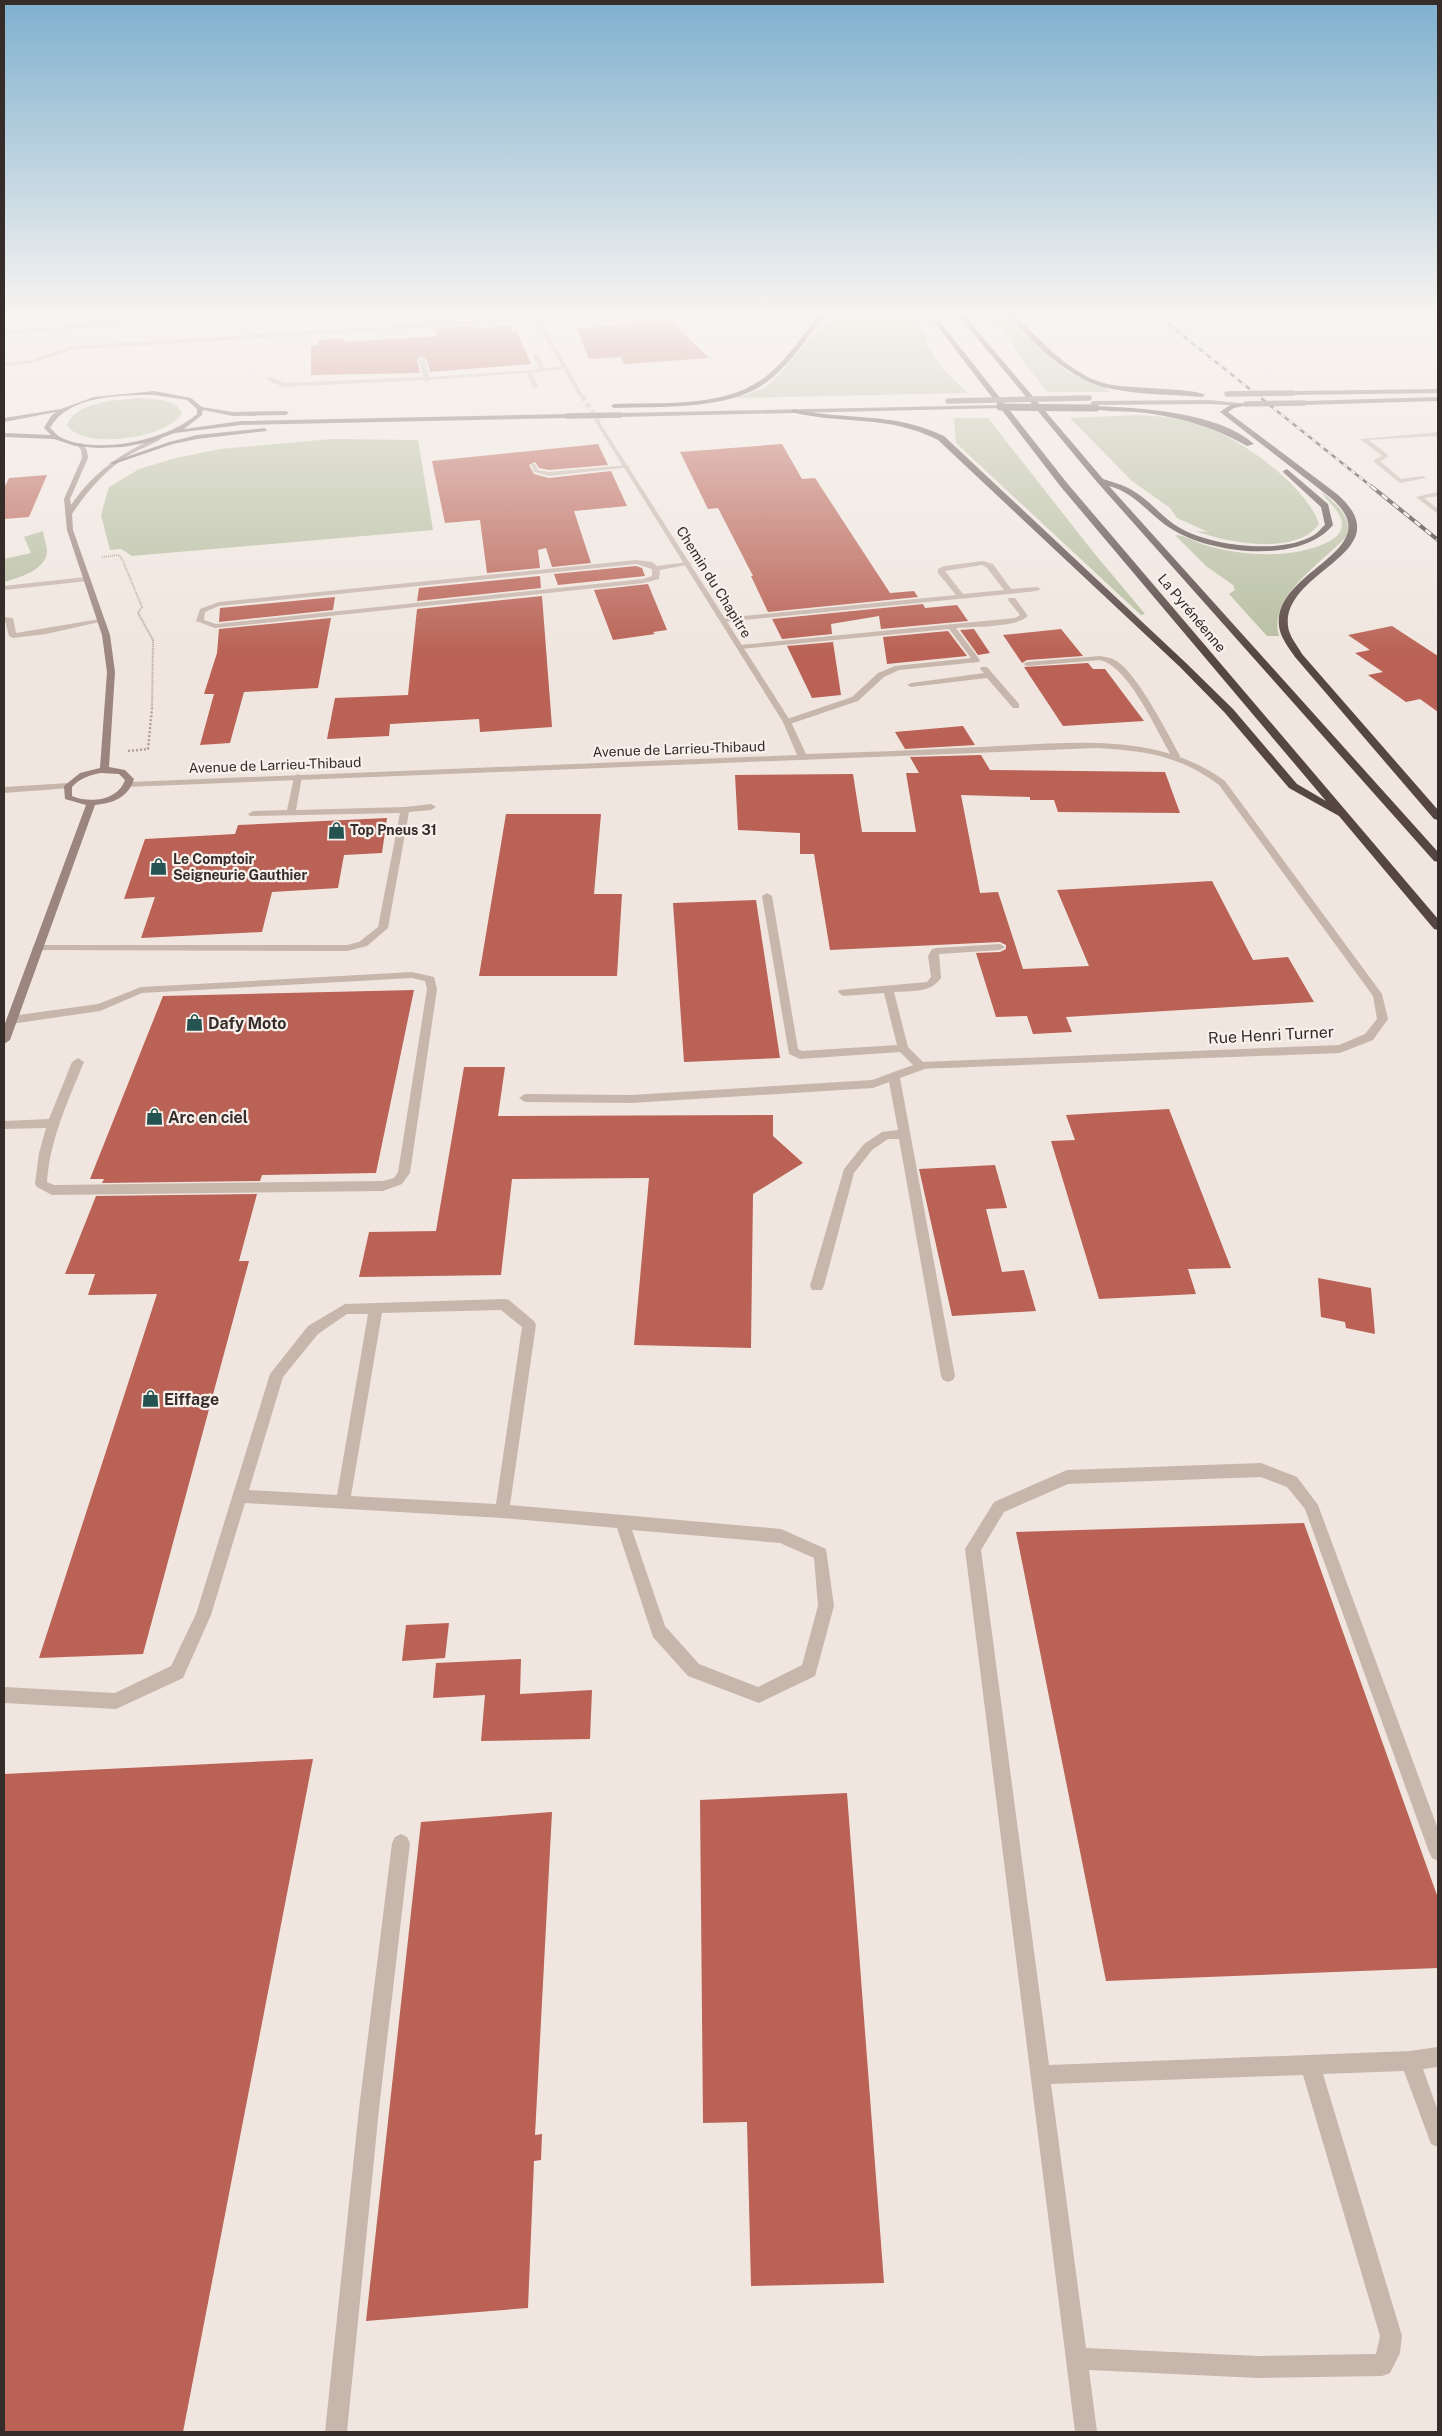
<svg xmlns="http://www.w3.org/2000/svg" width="1442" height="2436" viewBox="0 0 1442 2436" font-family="'Public Sans',sans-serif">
<rect width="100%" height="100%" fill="#f0e6df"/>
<!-- green -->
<path fill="#b7bea1" d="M838 314H856L853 319H872L875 317 874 314H910L927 339 926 345 942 368 968 393 737 398 764 388 772 382 817 331 830 323Z
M986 314H1001L1068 373 1107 388 1110 392H1047L1017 353 1009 336Z
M139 398C154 399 175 398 182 413 169 438 83 451 67 425 76 401 118 400 139 398Z
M1137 415C1160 416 1180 418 1201 425 1240 438 1306 485 1319 524 1297 556 1227 543 1196 531L1208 532 1177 518 1170 508 1132 481 1070 418Z
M954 418H988L1094 553 1145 614 1141 615 956 443Z
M332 439 418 440 433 530 132 556 121 549 110 550 101 515 109 487 139 469 176 458 220 449Z
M1322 492C1336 504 1352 516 1347 536 1323 562 1267 597 1279 636H1267L1229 594 1235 590 1233 585 1206 566 1175 535C1185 535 1197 543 1208 546 1245 556 1290 559 1326 543 1334 539 1342 534 1342 524 1341 510 1326 502 1322 492Z
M43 531C44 537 46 544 47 551 47 570 18 578 4 582V559L31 553 24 537Z"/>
<!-- building -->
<path fill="#b96255" d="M475 315V319L429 322 427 319Z
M670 320 709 358 624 364 621 357 589 359 577 329Z
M475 326V329L510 326 512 331H517L531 364 430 372 427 360 421 356 417 360 420 373 311 375V346L319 345 318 340 344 338 345 342 438 336 433 329Z
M598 444 608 465 549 470 539 468 535 462 529 465 534 474 549 478 611 471 627 506 574 511 591 563 552 567 546 548 538 550 540 568 487 573 480 520 445 523 432 461Z
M782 444 802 479 815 478 890 593 914 591 918 597 768 612 751 576H753L718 508 708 509 680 452Z
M47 475 29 517 4 519V488L9 478Z
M636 566 642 568 645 576 558 585 554 574Z
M540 576 541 588 417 601 419 588Z
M648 584 667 630 653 632 655 634 613 640 594 590Z
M542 596 552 727 480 732 479 719 390 724 389 736 327 739 335 698 408 695 417 609Z
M335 597 333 610 219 622 220 608Z
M923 604 925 608 957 605 968 621 881 629 879 616 831 624 832 634 782 639 772 619Z
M331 618 318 688 244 692 230 743 200 745 214 694H204L217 653 219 629Z
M1392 626 1438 656V712L1420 699 1406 702 1368 675 1383 672 1355 653 1370 650 1348 635Z
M974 629 990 653 978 655 960 630Z
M1061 629 1083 656 1027 660 1022 663 1003 635Z
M948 631 967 656 887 664 883 637Z
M833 642 841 695 812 698 787 646Z
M1088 663 1093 669H1105L1144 721 1063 726 1024 667Z
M963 726 975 745 905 749 895 732Z
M981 755 990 770 1165 772 1180 813 1058 812 1054 800H1030V797L961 795 980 893 998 892 1023 969 1089 966 1057 890 1212 881 1253 960 1288 957 1314 1002 1066 1017 1072 1032 1033 1034 1027 1016 996 1017 976 953 1000 952 1006 949V945L1000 942 830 950 814 854H800V833L738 830 735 775 853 774 862 832H916L906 773H919L910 757Z
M506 814H601L594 894H622L617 976H479Z
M387 818 382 853 344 855 338 888 272 892 262 932 141 938 155 897 124 899 145 839 235 834 238 825Z
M756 900 780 1058 684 1062 673 903Z
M414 990 376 1173 262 1175 260 1181 102 1183 104 1179H90L163 996Z
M464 1067H505L498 1116 773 1115V1136L803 1163 753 1194 751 1348 634 1345 649 1178 512 1179 501 1275 359 1277 369 1232 436 1231Z
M1169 1109 1231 1268 1188 1269 1196 1294 1099 1299 1051 1141 1075 1140 1066 1115Z
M995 1165 1007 1208 986 1209 1002 1272 1024 1270 1036 1311 952 1316 919 1169Z
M257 1194 239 1261H249L143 1654 39 1658 157 1294 88 1295 95 1274H65L96 1196Z
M1318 1278 1371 1288 1375 1334 1346 1328 1345 1322 1321 1317Z
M1304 1523 1438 1898V1968L1106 1981 1016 1532Z
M449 1623 445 1658 402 1661 406 1625Z
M521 1659 520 1694 592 1690 590 1739 481 1741 485 1695 433 1698 436 1663Z
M313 1759 183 2432H4V1774Z
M847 1793 884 2283 751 2286 747 2122 703 2123 700 1800Z
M552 1812 535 2135 542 2134 541 2160 534 2161 528 2308 366 2321 421 1822Z"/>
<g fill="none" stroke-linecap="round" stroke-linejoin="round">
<!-- street-tunnel -->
<path stroke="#cbc1bb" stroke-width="5.5" stroke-dasharray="5.5 3" stroke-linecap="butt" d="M582 396 599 423"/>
<!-- path-far1 -->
<path stroke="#b3a097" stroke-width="2" stroke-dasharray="1 1" stroke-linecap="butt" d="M102 557 119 555 123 561 142 607 138 613 153 640 152 709"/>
<!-- path -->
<path stroke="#b3a097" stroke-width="2.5" stroke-dasharray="2 2" stroke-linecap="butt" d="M128 751 148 749 152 708"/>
<!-- lane -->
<path fill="#c7b6ac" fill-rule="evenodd" d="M223 314H247L4 334V331Z
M537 317 539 320 71 350 35 362 4 367V363L32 360 70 346Z
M340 318 338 321 282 324 279 322Z
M536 353 539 355 544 368 566 366 569 368 532 373 538 386 535 388 532 386 527 373 430 380 427 382 424 380 284 387 273 383 266 378 271 377 284 383 423 377 419 360 422 358 425 360 429 377 531 370 539 369 533 355Z
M1438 432V436L1369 440 1388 455V457L1380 461 1401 479 1423 476 1426 478 1400 483 1374 462V460L1382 456 1360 439Z
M531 464H535L538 470 549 472 627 465 630 467 549 476 534 472Z
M1438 492V496L1424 498 1438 509V514L1416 497Z
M636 560 652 562 657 566 688 562 692 564 660 570 659 579 644 583 215 628 196 621 200 609 219 602ZM636 564 652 569V576L643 579 216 624 204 620 205 612 219 606Z
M983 561 993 564 1011 589 1037 587 1041 589 1037 591 1009 594 723 622 719 620 723 618 956 595 938 573V569L944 566ZM982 565 987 568 1004 590 963 594 945 571Z
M85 577H88V581L4 590V586Z
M1009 598H1015L1028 616C1015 628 974 626 956 628L980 660 979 662 899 670 884 677 858 701 787 725 783 722 784 720 852 697 878 673 895 666 971 658 949 629 740 649 736 647 740 645 1015 618 1020 615 1008 600Z
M4 617 13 618 16 633 100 619 104 621 46 634 13 638 9 636Z
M1100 656C1106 657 1113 658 1118 662 1139 677 1167 732 1180 756L1179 758H1173C1157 733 1130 667 1100 660L1027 666 1023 664 1027 662Z
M981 667H987L1019 704V708H1013L987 678 911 687 907 685 911 683 984 673 980 669Z
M298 774 302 777 296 810 405 807 431 804 436 807 431 810 409 812 388 928 367 946 347 951 33 950 32 948 37 945H347L359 942 378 927 400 813 250 816 248 814 253 811 287 810 294 777Z
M767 893 772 896 798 1049 802 1051 897 1045 884 993 843 996 838 992 839 990 927 982 931 977 928 956 932 949 936 948 1000 944 1005 947 1000 950 939 954 941 978C931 993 911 991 894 992L908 1047 927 1066 925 1069 900 1078 955 1376 953 1380 948 1382 943 1380 941 1376 899 1139H888L872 1150 854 1173 824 1286 822 1290H812L810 1286 844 1169 864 1144 882 1132 898 1130 889 1082 873 1088 631 1103 525 1102 519 1098 525 1094 631 1095 872 1080 913 1065 900 1052 800 1059 789 1054 762 896Z
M412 972 434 977 437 989 410 1173 402 1184 383 1191 52 1195 37 1187 35 1184 39 1153 46 1128 4 1129V1121L49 1119 72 1062 78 1058 84 1062C68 1101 50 1139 47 1182L54 1185 383 1181 394 1178 398 1172 427 989 425 981 412 978 142 993 100 1011 11 1024 6 1020 11 1016 98 1004 141 987Z
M504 1299 509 1300 534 1321 536 1325 510 1505 781 1529 826 1549 834 1606 815 1676 759 1703 688 1676 653 1637 617 1528 502 1518 245 1503 211 1615 183 1678 116 1709 4 1703V1687L115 1693 171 1666 196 1614 270 1374 308 1326 345 1304ZM501 1310 522 1327 496 1504 351 1496 382 1313ZM347 1314H368L337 1495 249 1490 283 1377 318 1334ZM632 1530 780 1543 814 1558 818 1606 802 1665 758 1687 699 1664 665 1626Z
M1261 1463 1297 1477 1318 1505 1438 1829V1861L1432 1858 1429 1852 1305 1509 1287 1487 1261 1477 1068 1484 1004 1512 981 1550 1049 2065 1410 2051 1438 2047V2067L1423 2069 1438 2111V2147L1431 2144 1404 2071 1323 2074 1402 2336 1400 2353 1390 2373 1382 2376 1258 2378 1089 2370 1097 2432H1075L965 1549 994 1502 1067 1470ZM1303 2075 1380 2336 1376 2354 1258 2356 1086 2348 1051 2084Z
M401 1834 407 1837 410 1843 379 2109 347 2432H325L359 2109 392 1843 395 1837Z"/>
<!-- street -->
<path fill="#c7b6ac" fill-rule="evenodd" d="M532 314H537L584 397 579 396Z
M599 421 791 722 806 754C864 752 922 750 980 747 1063 744 1154 729 1225 781L1382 994 1388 1019 1373 1040 1340 1053 917 1069 915 1066 921 1062 1339 1045 1365 1034 1377 1019 1373 996 1219 785C1179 755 1145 751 1097 748L126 787V783L129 782 797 755 783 722 596 423Z
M68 783 72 786 71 788 4 793V787Z"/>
<!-- secondary -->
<path fill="#9b857e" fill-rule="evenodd" d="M157 437 162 438C153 445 141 448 131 454 106 469 88 490 72 514L73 530 110 635 115 672 109 767 125 770 134 779C128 798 113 803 95 805L10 1040 4 1044V1026L86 805 65 799 64 786 80 773 100 768 107 672 102 635 67 530 64 499 82 458 81 450 76 444 81 443 87 450 88 458 70 499 71 505C94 472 121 453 157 437ZM101 773 119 774 125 780C118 800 91 804 72 796V787C80 778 90 775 101 773Z"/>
<!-- primary -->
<path fill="#76635d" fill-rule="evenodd" d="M1438 389V393L1293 395 1290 393 1293 391Z
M154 391 191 398 202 407 233 412 286 411 289 413 286 415 233 416 203 410 202 415 184 429 241 421 567 414 570 416 567 418 241 425 175 433 150 442 123 447 98 448 75 446 54 439 4 437V433L51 435 44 428 51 416 56 412 4 422V418L61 409 94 397ZM154 395 187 400 197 409V414C168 440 98 455 62 438 57 436 54 431 50 428 68 395 121 395 154 395Z
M1438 397V401L1304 405 1301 403 1304 401Z
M1209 400 1249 404 1246 406 1209 404 1093 405 1090 403 1093 401Z
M1000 405 1002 408 620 417 617 415 620 413Z
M265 428 267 431 197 439 173 444 114 464 109 463 169 442 197 435Z"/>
<!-- highway -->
<path fill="#564642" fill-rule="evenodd" d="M820 314H826C808 337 791 363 768 381 731 411 659 406 614 408L611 406 614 404C660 402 721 408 761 380 785 364 801 336 820 314Z
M928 314H934L1067 483 1438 919V930L1434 929 1339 816 1289 788 1225 713 1180 667 938 440C887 414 843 425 791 412L793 409C846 421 892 411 944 436L1186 663 1233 709 1297 784 1326 801 1061 487Z
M957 314H963L1103 479C1116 483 1127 486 1138 494 1153 504 1164 519 1180 528 1211 546 1282 555 1314 535 1318 533 1321 528 1325 525L1321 507 1284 473 1283 471 1287 469 1328 504 1333 525C1301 564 1214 554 1175 531 1151 518 1137 493 1109 486L1438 852V862L1434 861 1097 482Z
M1006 314H1013C1042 340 1068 374 1107 384 1128 389 1195 388 1205 395L1202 397C1169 394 1135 395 1103 387 1065 376 1033 342 1006 314Z
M1248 403V405L1234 408 1228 412 1337 494C1404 553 1282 569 1288 626 1289 636 1297 645 1302 654L1438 810V820L1434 819 1295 657C1289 648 1280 637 1279 626 1273 569 1392 551 1331 498L1220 412 1230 405Z
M1096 406C1142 408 1218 412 1254 444L1247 446C1212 426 1177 416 1136 412 1122 411 1107 412 1094 409Z"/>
<defs>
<path id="rail-far1" d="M1156 314 1372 487"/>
<path id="rail" d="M1371 486 1438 540"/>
</defs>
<!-- rail-far1 casing -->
<use href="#rail-far1" stroke="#362d2a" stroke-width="2.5"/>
<!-- rail casing -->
<use href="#rail" stroke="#362d2a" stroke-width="4"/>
<!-- rail-far1 -->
<use href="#rail-far1" stroke="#f8f1eb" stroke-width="2" stroke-dasharray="5" stroke-linecap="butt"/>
<!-- rail -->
<use href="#rail" stroke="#f8f1eb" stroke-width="2.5" stroke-dasharray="7" stroke-linecap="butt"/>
<!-- primary-bridge -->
<path stroke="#76635d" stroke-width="5.5" d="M1227 394 1293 393
M948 401 1089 398
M1246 404 1304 403
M567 416 620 415"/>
<!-- highway-bridge -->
<path stroke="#564642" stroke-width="7" d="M1000 407 1096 408"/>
</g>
<!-- sky -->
<linearGradient id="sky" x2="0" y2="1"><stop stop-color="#7fb0ce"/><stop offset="0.48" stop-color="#f8f4f1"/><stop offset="1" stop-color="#f8f4f1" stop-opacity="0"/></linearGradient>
<rect width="1442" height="655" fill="url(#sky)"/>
<!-- icons -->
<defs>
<symbol id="shop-bare" viewBox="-9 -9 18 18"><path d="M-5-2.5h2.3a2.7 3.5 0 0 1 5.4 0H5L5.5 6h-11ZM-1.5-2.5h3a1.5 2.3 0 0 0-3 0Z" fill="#245351" stroke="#f8f1eb" stroke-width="2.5" paint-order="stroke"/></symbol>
</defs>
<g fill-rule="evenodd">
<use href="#shop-bare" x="324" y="818" width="25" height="25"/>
<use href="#shop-bare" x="146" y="854" width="25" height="25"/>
<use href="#shop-bare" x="182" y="1010" width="25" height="25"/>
<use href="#shop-bare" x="142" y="1104" width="25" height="25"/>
<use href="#shop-bare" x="138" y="1386" width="25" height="25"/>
</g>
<g text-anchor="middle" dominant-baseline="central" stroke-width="4.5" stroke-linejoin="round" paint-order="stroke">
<!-- far-street labels -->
<g font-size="14" fill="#362d2a" stroke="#f8f1eb">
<text transform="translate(714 582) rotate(58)">Chemin du Chapitre</text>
<text transform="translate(1192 613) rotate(50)">La Pyrénéenne</text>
<text transform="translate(679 749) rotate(-2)">Avenue de Larrieu-Thibaud</text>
<text transform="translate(275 765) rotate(-2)">Avenue de Larrieu-Thibaud</text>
</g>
<!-- far-poi labels -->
<g font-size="14" font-weight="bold" fill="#362d2a" stroke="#f8f1eb" text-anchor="start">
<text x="350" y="830">Top Pneus 31</text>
<text x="173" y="859">Le Comptoir<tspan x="173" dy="16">Seigneurie Gauthier</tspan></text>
</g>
<!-- poi labels -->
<g font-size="16" font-weight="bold" fill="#362d2a" stroke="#f8f1eb" text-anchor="start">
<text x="208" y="1023">Dafy Moto</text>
<text x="168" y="1117">Arc en ciel</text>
<text x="164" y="1399">Eiffage</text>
</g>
<!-- street labels -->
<g font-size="16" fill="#362d2a" stroke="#f8f1eb">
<text transform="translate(1271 1035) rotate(-3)">Rue Henri Turner</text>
</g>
</g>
<!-- border -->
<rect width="1442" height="2436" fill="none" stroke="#362d2a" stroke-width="10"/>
</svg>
